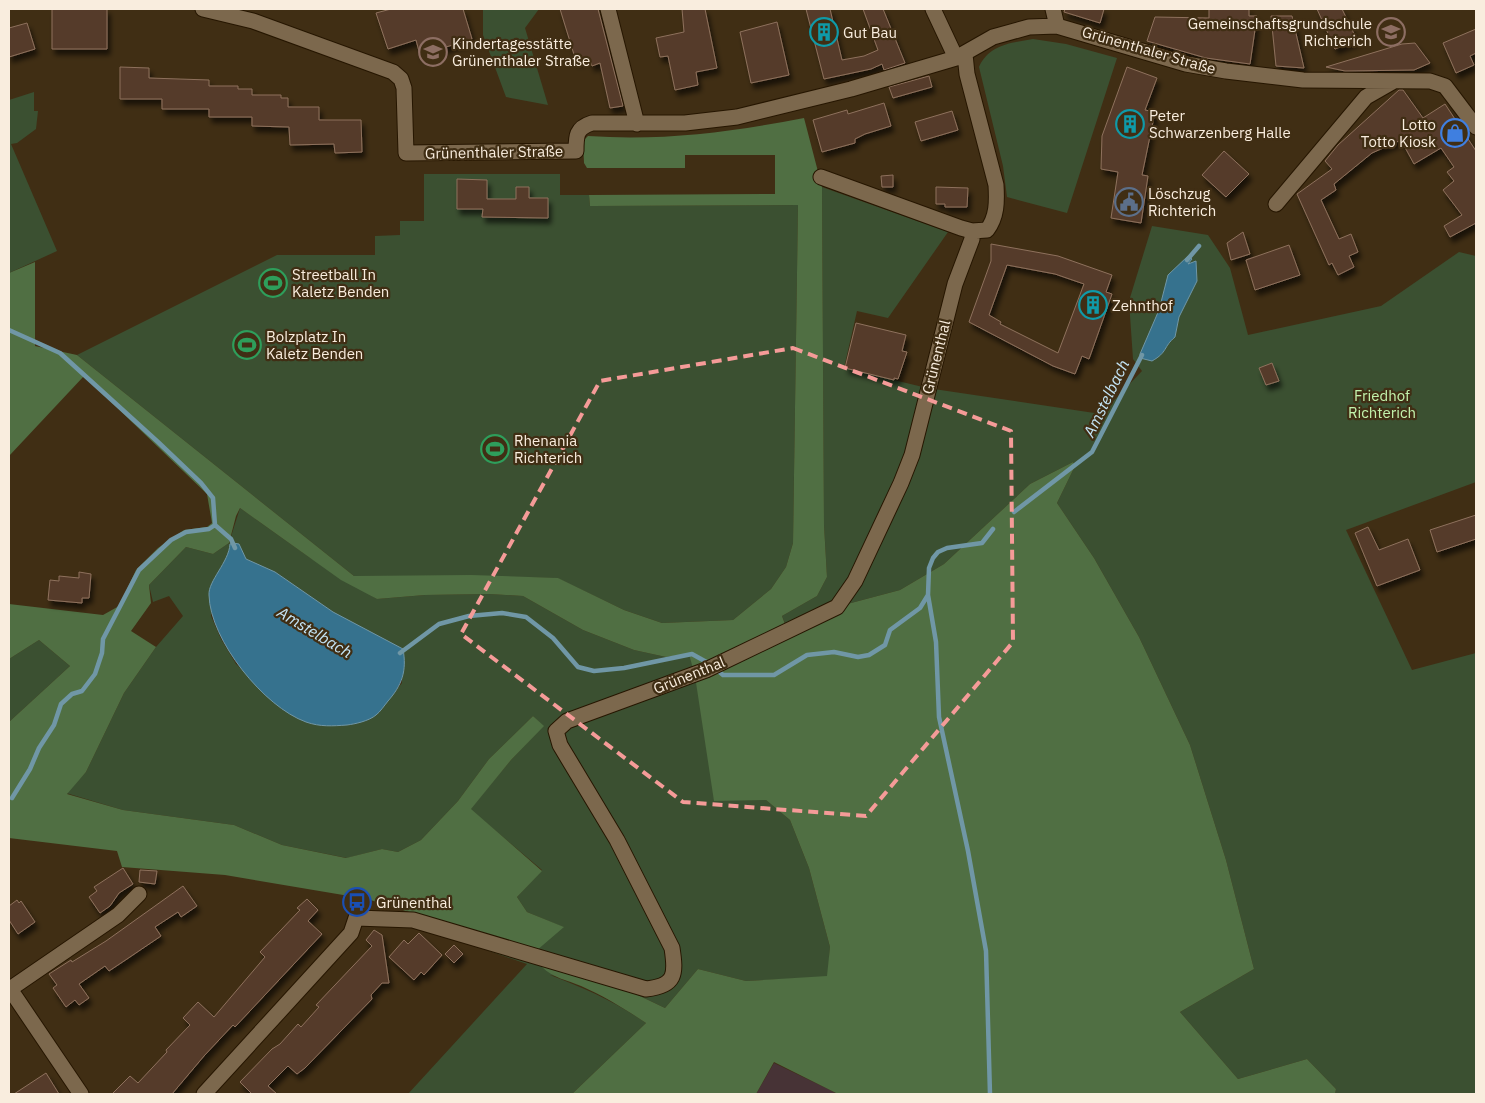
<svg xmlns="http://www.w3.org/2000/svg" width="1485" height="1103" viewBox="0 0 1485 1103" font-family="'IBM Plex Sans',sans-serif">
<defs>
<filter id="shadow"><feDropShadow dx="3" dy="5.5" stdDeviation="2.5" flood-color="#0009"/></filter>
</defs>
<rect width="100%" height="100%" fill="#402e14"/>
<!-- industrial -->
<path fill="#473336" d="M774 1063 830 1090 837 1094H756Z"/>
<!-- green -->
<path fill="#3b5031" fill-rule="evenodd" d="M483 9H539L525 28 548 105 506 97 483 35Z
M1033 39 1066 44 1117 58 1067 213 1007 197 1003 166 979 67C989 45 1010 43 1033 39Z
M34 92V111H38L36 129 17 143 11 144 57 251 9 273V100Z
M424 174H560V195H589L590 206 798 205 793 543 786 567 771 589 733 620 662 623 624 610 557 578 354 576 77 355 277 255H375V236L400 235V221H424Z
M822 187 948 232 888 318 857 311 844 368 927 388 1101 414 1142 371 1133 359 1129 301 1152 226 1208 235 1230 268 1248 335 1381 306 1459 252 1476 256V482L1346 530 1412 670 1476 653V1094H1335L1336 1089 1307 1059 1238 1079 1180 1012 1254 969 1226 860 1190 745 1139 637 1094 558 1057 503 1075 466 1073 462 1030 484 944 564 900 590 836 607 789 633 782 616 817 596 827 577 824 525Z
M240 508 309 557 377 599 425 595 489 594 523 596 583 630 634 650 666 657 690 654 695 676 766 800 790 820 809 868 830 947 828 977 746 981 698 969 665 1008 623 988 550 975C584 988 616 1002 646 1023L572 1094H408L527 964 472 945 563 927 527 912 517 897 542 870 470 809 511 760 543 726 533 716 489 759 458 801 421 840 398 852 382 849 347 858 282 845 234 825 123 810 66 793 86 772 124 693 156 647 183 616 169 596 153 602 149 585 186 547 213 554 229 543ZM230 552 275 572 333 612 367 632 395 645 401 650 402 683 375 716 280 706 236 664 221 639 211 616 215 578Z
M39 640 70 666 9 722V659Z"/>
<!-- forest -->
<path fill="#506f43" d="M804 118 822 187 824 525 827 577 817 596 782 616 788 632 836 607 900 590 944 564 1030 484 1073 462 1075 466 1057 503 1094 558 1139 637 1190 745 1226 860 1254 969 1180 1012 1238 1079 1307 1059 1336 1089 1335 1094H838L774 1062 756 1094H572L646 1023C625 1009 604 996 581 986 567 980 553 978 542 967L543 962 623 988 665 1008 698 969 746 981 827 976 830 947 809 868 790 820 766 800 714 801 695 676 689 654 666 657 634 650 583 630 523 596 489 594 425 595 377 599 341 580 240 508 236 516 229 543 213 554 186 547 149 585 151 603 131 631 156 647 124 693 86 772 67 794 123 810 234 825 282 845 346 858 382 849 398 852 421 840 458 801 489 759 533 716 544 726 511 760 471 809 542 871 517 897 527 912 564 927 536 951 367 899 225 875 122 867 117 851 9 838V722L70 666 39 640 9 659V604L103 615 119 606 136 570 158 548 184 530 207 527 212 523 207 494 84 376 9 456V273L35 262V346L77 355 354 576 471 575 558 578 624 610 662 623 733 620 771 589 786 567 793 543 798 205 590 206 589 195 775 194V155H685V168H587L584 163 583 141 588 136C664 141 730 132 804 118Z"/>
<!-- water -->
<path fill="#36728e" stroke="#7097a6" d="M1188 256 1192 259 1188 264 1196 261 1197 281 1179 317 1175 337C1163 347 1168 352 1152 361L1140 358V354L1159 310 1168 275Z
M233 543 239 544 246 559 275 572 333 612 403 649C407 671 402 685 388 701 384 706 380 712 376 715 369 721 355 724 347 725 333 726 320 727 306 722 264 707 210 640 209 595 208 581 229 562 230 544Z"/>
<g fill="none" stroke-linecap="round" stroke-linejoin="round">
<!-- stream -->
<path stroke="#7097a6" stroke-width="4.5" d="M1187 260 1199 246
M9 330 60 353 158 442 201 483 213 498 215 525 231 539 235 548
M1014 512 1092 452 1142 355
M928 595 936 642 939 717 968 851 986 951 990 1094
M400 653 439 624 469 616 502 613 526 617 553 638 578 667 594 671 624 668 692 654 710 664
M716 669 723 675H774L807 655 834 652 858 657 869 655 885 645 890 630 920 608 928 595 929 568 933 558 938 552 947 548 982 543 993 529
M12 798 30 769 39 748 54 725 61 704 72 694 82 691 95 674 102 653 103 639 139 570 171 540 186 532 209 529 215 525"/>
</g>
<!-- building -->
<path fill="#553b29" stroke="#8e715d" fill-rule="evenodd" filter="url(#shadow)" d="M52 9H107V49H52Z
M391 9H463L472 39 420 55 416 40 388 49 376 13Z
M560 9H598L623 106 610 108 600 63 592 66 589 57 576 61Z
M682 9H705L717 68 696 72 698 85 675 90 668 56 660 57 656 38 684 32Z
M806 9H830L842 60 864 56 878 50 863 9H883L905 63 884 70 882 64 871 69 824 79Z
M1065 9H1104L1100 23 1064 12Z
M1209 9H1249V16H1257L1250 64 1206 58 1147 41 1155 17 1209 18Z
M1317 9H1342L1357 40 1335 49Z
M1271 16H1292L1304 68 1276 66Z
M777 22 789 75 751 83 740 32Z
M27 23 35 49 9 57V28Z
M1476 29V53L1470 56 1474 65 1456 73 1443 43Z
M1415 43 1430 63 1414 70 1345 71 1326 67 1402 44Z
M120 67 149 68V78L209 80V86H238V89H252V95H281V98H288V107H319V120H361L362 152 335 153 334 144 290 145 289 127 252 126V117H209V109H162V99H120Z
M1127 67 1157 78 1145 110 1155 112 1142 175 1148 176 1141 223 1111 218 1118 172 1101 169 1102 136Z
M929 76 932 87 893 98 889 87Z
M1399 90H1403L1423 118 1445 104 1476 151V223L1450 237 1444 226 1462 215 1443 190 1454 181 1447 172 1454 167 1441 148 1414 164 1401 140 1372 153 1334 184 1336 190 1321 200 1339 239 1351 234 1358 252 1349 256 1354 267 1338 275 1332 263 1329 265 1297 194 1332 169 1325 161 1338 145Z
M884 103 891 126 865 134 855 139V143L822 152 813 120 847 110 848 114Z
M952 111 958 130 921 141 915 122Z
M1224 151 1249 174 1226 197 1202 175Z
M893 175V187H882L881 176Z
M457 179 487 180V199H516V187H529V198H548V218L482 217 483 209H457Z
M936 187 968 188 967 207H945V204H936Z
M1243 232 1250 254 1231 260 1227 243Z
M991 244 1058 256 1112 275 1106 292 1112 294 1089 359 1082 356 1075 374 1053 366 969 322 991 261ZM1007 265 1055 274 1084 284 1058 353 1000 324 1001 322 989 315Z
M1289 245 1300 275 1255 290 1246 260Z
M856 323 906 335 902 351 907 352 898 379 894 378V380L845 368Z
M1272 363 1279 381 1266 385 1259 368Z
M1476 515V539L1437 552 1430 530Z
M1368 527 1379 550 1408 539 1420 570 1377 586 1355 533Z
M79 572 91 574 89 598H82V603L48 600 50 580 59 581V576L79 578Z
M123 868 133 884 119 893 110 906 100 913 89 897 97 891 94 887Z
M140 870 157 871 155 884 139 882Z
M183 886 197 906 181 917 178 912 155 927 161 936 127 959 109 971 105 966 79 984 89 998 79 1005 75 1000 66 1007 53 988 57 985 49 974 71 960 72 962 106 941Z
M307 899 318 910 308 921 322 934 235 1027 233 1025 204 1056 172 1094H112L130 1076 138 1083 167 1052 166 1050 190 1025 183 1018 198 1002 214 1017 265 957 260 952 300 910 297 908Z
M17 900 19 903 21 901 35 922 18 934 9 920V906Z
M374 930 382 935 389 983H382L371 995 372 999 305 1068 297 1074 288 1066 268 1086 277 1094H252L240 1082 272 1049 280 1044 298 1024 301 1027 319 1007 316 1005 372 946 366 940Z
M419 933 442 955 424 975 421 972 414 980 389 957 404 940 408 944Z
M454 945 463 954 454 963 445 954Z
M46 1073 59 1094H14Z"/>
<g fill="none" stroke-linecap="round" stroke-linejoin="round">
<defs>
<path id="minor" d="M203 9 253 21 393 72 401 79 404 88 406 153 576 151C576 136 576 128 592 123H685L737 117 851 89 956 58 993 37 1029 27 1057 26 1186 64 1226 71 1303 80 1430 81 1445 86 1476 127
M608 9 637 124
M933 9 956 58
M1053 9 1057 26
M821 177 961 228 972 231 987 230C997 217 997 202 996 185L967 74 965 54
M1276 204 1366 97 1394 81
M81 1094 10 989 118 915 139 894
M204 1094 351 933 356 918 413 920 646 989C676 986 676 974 672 948L617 840 560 745 556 731 567 721 706 670 837 607 855 581 901 483 912 455 955 284 972 239V231"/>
</defs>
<!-- minor casing -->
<use href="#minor" stroke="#261600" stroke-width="17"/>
<!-- minor -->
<use href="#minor" stroke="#7c684d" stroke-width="15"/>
</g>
<!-- marked area -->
<path fill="none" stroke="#f59b98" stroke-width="4" stroke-dasharray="10 6" stroke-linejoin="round" d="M793 348 1011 431 1013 642 866 816 683 802 461 634 600 381Z"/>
<!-- icons -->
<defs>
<symbol id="building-ring" viewBox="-11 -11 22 22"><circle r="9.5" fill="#402e14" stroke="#0f9aa8" stroke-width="1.5"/><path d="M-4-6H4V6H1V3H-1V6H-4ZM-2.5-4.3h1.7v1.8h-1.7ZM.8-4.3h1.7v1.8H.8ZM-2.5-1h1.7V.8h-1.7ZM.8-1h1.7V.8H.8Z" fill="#0f9aa8"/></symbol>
<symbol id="school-ring" viewBox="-11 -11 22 22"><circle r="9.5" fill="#402e14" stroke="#8d6e63" stroke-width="1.5"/><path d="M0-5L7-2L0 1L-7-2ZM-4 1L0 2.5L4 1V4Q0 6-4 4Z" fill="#8d6e63"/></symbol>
<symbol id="shop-ring" viewBox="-11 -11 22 22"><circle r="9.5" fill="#402e14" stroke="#3f7fe0" stroke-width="1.5"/><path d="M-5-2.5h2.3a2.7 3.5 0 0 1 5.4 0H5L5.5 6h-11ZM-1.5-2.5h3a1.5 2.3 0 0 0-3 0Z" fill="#3f7fe0"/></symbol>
<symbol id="civic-ring" viewBox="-11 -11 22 22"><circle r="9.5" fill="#402e14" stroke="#5c6f8a" stroke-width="1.5"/><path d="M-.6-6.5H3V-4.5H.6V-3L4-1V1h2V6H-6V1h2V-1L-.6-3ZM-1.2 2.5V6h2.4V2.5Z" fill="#5c6f8a"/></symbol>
<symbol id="stadium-ring" viewBox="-11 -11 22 22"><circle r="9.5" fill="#402e14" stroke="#2e9e5b" stroke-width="1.5"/><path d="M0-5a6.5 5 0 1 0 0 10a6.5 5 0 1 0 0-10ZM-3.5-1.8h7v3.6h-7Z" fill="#2e9e5b"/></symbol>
<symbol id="bus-ring" viewBox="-11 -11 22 22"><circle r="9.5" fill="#402e14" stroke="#1a4fb4" stroke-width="1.5"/><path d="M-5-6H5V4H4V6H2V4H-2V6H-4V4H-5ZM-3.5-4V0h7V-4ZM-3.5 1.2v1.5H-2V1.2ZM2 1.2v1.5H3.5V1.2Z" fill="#1a4fb4"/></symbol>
</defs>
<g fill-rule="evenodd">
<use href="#building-ring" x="808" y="16" width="32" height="32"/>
<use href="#school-ring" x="1375" y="16" width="32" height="32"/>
<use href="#school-ring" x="417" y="36" width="32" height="32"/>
<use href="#building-ring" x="1114" y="108" width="32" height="32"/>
<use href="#shop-ring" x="1439" y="117" width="32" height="32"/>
<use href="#civic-ring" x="1113" y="186" width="32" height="32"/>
<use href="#stadium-ring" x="257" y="267" width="32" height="32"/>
<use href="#building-ring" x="1077" y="289" width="32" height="32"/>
<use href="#stadium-ring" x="231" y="329" width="32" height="32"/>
<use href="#stadium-ring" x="479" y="433" width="32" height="32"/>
<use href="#bus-ring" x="341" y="886" width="32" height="32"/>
</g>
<g text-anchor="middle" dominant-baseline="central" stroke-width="4.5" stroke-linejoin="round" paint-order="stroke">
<!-- poi labels -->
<g font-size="15" fill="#f9edde" stroke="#402e14" text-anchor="start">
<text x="1372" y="23" text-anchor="end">Gemeinschaftsgrundschule<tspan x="1372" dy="17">Richterich</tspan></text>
<text x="843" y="32">Gut Bau</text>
<text x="452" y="43">Kindertagesstätte<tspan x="452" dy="17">Grünenthaler Straße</tspan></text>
<text x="1149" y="115">Peter<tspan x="1149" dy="17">Schwarzenberg Halle</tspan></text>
<text x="1436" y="124" text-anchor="end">Lotto<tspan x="1436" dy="17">Totto Kiosk</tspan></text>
<text x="1148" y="193">Löschzug<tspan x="1148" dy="17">Richterich</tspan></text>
<text x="292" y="274">Streetball In<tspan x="292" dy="17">Kaletz Benden</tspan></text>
<text x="1112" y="305">Zehnthof</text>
<text x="266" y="336">Bolzplatz In<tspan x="266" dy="17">Kaletz Benden</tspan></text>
<text x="514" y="440">Rhenania<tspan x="514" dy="17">Richterich</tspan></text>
<text x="376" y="902">Grünenthal</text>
</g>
<!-- street labels -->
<g font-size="15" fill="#f9edde" stroke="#402e14">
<text transform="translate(1149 50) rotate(16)">Grünenthaler Straße</text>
<text transform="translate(494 152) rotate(-1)">Grünenthaler Straße</text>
<text transform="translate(936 357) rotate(-76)">Grünenthal</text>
<text transform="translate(689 675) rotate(-22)">Grünenthal</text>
</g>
<!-- park labels -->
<g font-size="15" fill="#c2f3ad" stroke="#402e14">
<text x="1382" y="395">Friedhof<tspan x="1382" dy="17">Richterich</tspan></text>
</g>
<!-- water labels -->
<g font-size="16" font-style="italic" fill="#c4e5f7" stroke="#402e14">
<text transform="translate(1106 398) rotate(-64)">Amstelbach</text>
<text transform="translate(315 632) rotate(31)">Amstelbach</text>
</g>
</g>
<!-- border -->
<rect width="1485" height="1103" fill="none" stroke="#f9edde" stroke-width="20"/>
</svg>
